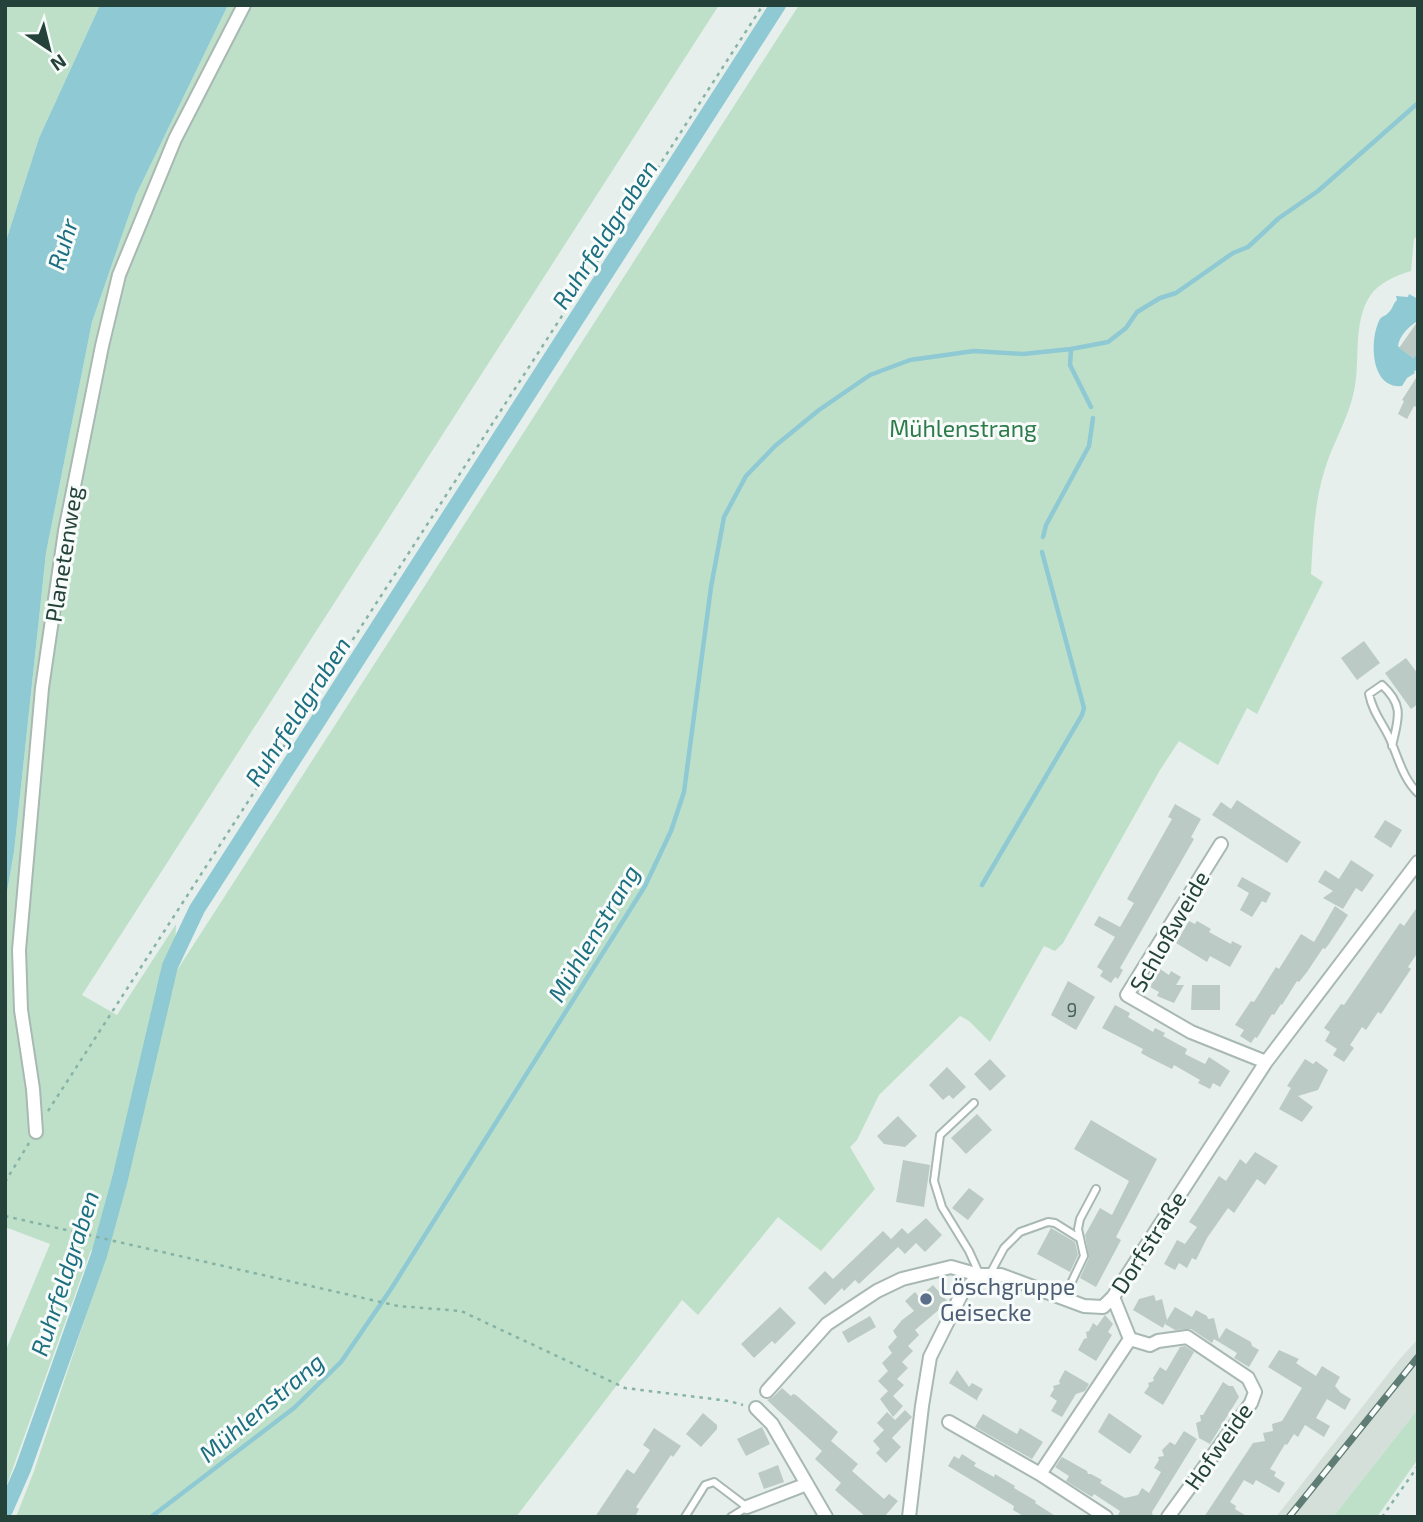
<svg xmlns="http://www.w3.org/2000/svg" width="1423" height="1522" viewBox="0 0 1423 1522" font-family="'Exo 2',sans-serif">
<rect width="100%" height="100%" fill="#e6efeb"/>
<!-- built -->
<path fill="#d4dfda" d="M1418 1339V1409L1333 1517H1276L1399 1360Z"/>
<!-- green -->
<path fill="#bfe0c8" d="M5 5H100L39 138 5 244Z
M228 5H719L82 995 117 1015 176 924 174 975 799 5H1418V235L1414 239 1411 271C1397 275 1378 283 1370 296 1352 324 1361 360 1354 391 1348 420 1332 444 1324 472 1314 505 1313 540 1311 574L1323 582 1257 714 1247 708 1218 765 1179 741 1160 770 1063 943 1055 951 1044 946 990 1042 969 1021 960 1016 879 1095 857 1140 850 1147 875 1189 821 1251 778 1217 698 1315 682 1300 516 1517H16L34 1471 108 1250H91L5 1490V1352L50 1244 5 1227V903L14 852 46 553 92 322 136 195Z
M1418 1409V1459L1377 1517H1333Z"/>
<!-- water -->
<path fill="#8ec9d4" d="M100 5H228L136 195 92 322 46 553 14 852 5 903V244L39 138Z
M1409 294 1418 299V321C1410 325 1399 336 1398 346L1413 358 1418 352V370L1414 371 1415 373 1407 378 1402 386C1370 389 1369 339 1380 319 1382 316 1386 316 1388 313 1393 309 1392 305 1397 300L1396 296 1408 297Z"/>
<g fill="none" stroke-linecap="round" stroke-linejoin="round">
<!-- stream -->
<path stroke="#8ec9d4" stroke-width="4.5" d="M1071 349 1070 365 1091 407
M1043 537 1046 525 1089 446 1093 418
M982 885 1082 715 1084 708 1042 552
M151 1517 294 1408 341 1362 391 1289 645 886 671 831 684 792 711 587 724 517 746 476 775 446 819 410 870 375 910 360 974 351 1023 354 1071 349 1108 342 1126 328 1137 312 1160 298 1176 293 1233 253 1248 247 1279 218 1318 191 1418 103"/>
<!-- canal -->
<path stroke="#8ec9d4" stroke-width="16" d="M5 1510 23 1469 99 1255 120 1179 170 966 197 909 778 5"/>
</g>
<!-- building -->
<path fill="#bbcac4" d="M1418 321V352L1413 358 1399 348Z
M1418 375V408L1414 406 1407 419 1398 414 1404 401 1402 400Z
M1364 641 1380 663 1357 680 1341 658Z
M1406 658 1418 674V704L1411 709 1385 673Z
M1237 800 1301 842 1287 863 1212 815 1221 802 1231 809Z
M1175 804 1201 819 1191 837 1194 839 1120 968 1123 970 1118 979 1115 977 1111 983 1100 976 1103 971 1097 967 1115 937 1094 925 1099 916 1120 927 1134 903 1127 899 1172 819 1168 817Z
M1385 820 1402 830 1391 848 1374 837Z
M1351 860 1374 875 1362 892 1356 888 1343 909 1323 898 1333 891 1318 882 1325 870 1339 879Z
M1242 877 1271 893 1266 903 1262 901 1252 917 1240 910 1249 893 1237 886Z
M1335 906 1348 915 1329 944 1325 949 1323 948 1307 972 1299 982 1297 981 1282 1005 1281 1004 1274 1015 1272 1014 1257 1038 1255 1037 1251 1043 1240 1036 1244 1030 1235 1025 1251 1001 1254 1002 1276 967 1279 969 1301 934 1314 942Z
M1418 906V952L1408 967 1411 969 1381 1014 1378 1012 1366 1030 1362 1027 1350 1045 1354 1048 1344 1062 1333 1055 1337 1049 1325 1041 1330 1032 1324 1028 1341 1004 1344 1005 1400 923 1404 926Z
M1189 921 1195 924 1197 921 1211 929 1209 932 1231 944 1232 941 1242 946 1230 967 1210 956 1207 962 1176 943Z
M1160 969 1169 975 1171 971 1181 977 1176 985H1184L1174 1003 1157 996 1159 992 1150 987Z
M1068 981 1095 997 1076 1030 1051 1015Z
M1192 985H1220V1010H1191Z
M1115 1005 1130 1013 1128 1017 1153 1032 1155 1028 1165 1033 1163 1036 1187 1049 1185 1054 1205 1064 1209 1057 1230 1071 1220 1087 1213 1083 1210 1089 1198 1083 1200 1080 1174 1065 1172 1069 1150 1058 1141 1053 1143 1049 1102 1028Z
M990 1059 1006 1076 990 1091 974 1074Z
M1305 1059 1313 1064 1316 1061 1328 1070 1318 1090 1298 1096 1313 1107 1302 1122 1279 1109 1291 1088 1287 1086Z
M947 1067 966 1087 953 1099 949 1095 943 1100 929 1085Z
M977 1114 992 1130 966 1154 951 1138Z
M898 1116 917 1136 905 1147 884 1144 877 1136Z
M1091 1120 1157 1159 1116 1237 1121 1240 1096 1287 1080 1278 1089 1258 1085 1235 1100 1208 1112 1215 1129 1181 1074 1149Z
M1255 1152 1278 1166 1265 1185 1257 1179 1234 1213 1228 1208 1207 1238 1196 1260 1192 1258 1187 1268 1179 1263 1175 1270 1164 1264 1177 1240 1185 1244 1197 1227 1189 1222 1219 1176 1226 1181 1240 1159 1246 1164Z
M903 1160 930 1165 924 1207 896 1202Z
M969 1188 984 1199 968 1220 952 1208Z
M926 1218 942 1235 925 1252 916 1243 905 1254 898 1247 859 1284 855 1280 844 1291 842 1288 825 1305 808 1288 825 1271 833 1279 883 1231 891 1239 902 1228 908 1234Z
M1051 1228 1075 1242 1078 1255 1070 1272 1037 1254Z
M933 1285 948 1302 915 1330 919 1335 908 1346 913 1351 902 1362 908 1368 897 1379 904 1385 893 1396 903 1406 893 1417 880 1399 888 1391 878 1381 888 1371 882 1363 892 1353 888 1347 897 1337 893 1331 902 1320 914 1311 905 1301 915 1292 919 1297Z
M1154 1295 1156 1301 1162 1299 1167 1320 1175 1307 1192 1317 1196 1310 1207 1316 1208 1319 1214 1318 1219 1339 1226 1328 1251 1342 1252 1346 1259 1350 1249 1367 1234 1358 1237 1353 1214 1339 1212 1343 1191 1329 1175 1330 1165 1324 1166 1321 1163 1328 1133 1310 1139 1299Z
M780 1307 796 1323 775 1344 772 1341 754 1358 741 1344Z
M1105 1315 1113 1324 1108 1332 1112 1335 1096 1361 1078 1350 1084 1339 1087 1338 1086 1332 1089 1331 1093 1323 1097 1326Z
M870 1316 876 1327 848 1343 842 1332Z
M1185 1346 1194 1352 1163 1405 1144 1393 1149 1386 1148 1383 1154 1381 1153 1378 1160 1367 1166 1371 1180 1347Z
M1279 1350 1299 1359 1296 1363 1316 1376 1322 1366 1340 1377 1335 1386 1341 1393 1351 1399 1345 1410 1327 1399 1316 1418 1330 1426 1324 1437 1305 1425 1298 1437 1294 1434 1287 1445 1285 1444 1270 1469 1276 1472 1274 1476 1285 1483 1279 1493 1256 1480 1253 1485 1244 1480 1230 1502 1236 1506 1235 1509 1248 1517H1204L1253 1443 1265 1441 1263 1433 1273 1431 1272 1424 1282 1421 1302 1388 1268 1367Z
M957 1370 969 1387 972 1383 983 1389 977 1399 978 1401 949 1383Z
M1065 1370 1089 1384 1085 1391 1076 1394 1062 1417 1051 1411 1057 1401 1050 1396 1054 1389 1053 1386 1060 1384 1059 1381Z
M1223 1382 1229 1386H1233L1239 1397 1210 1444 1199 1438 1196 1423 1201 1421 1200 1415H1203Z
M782 1388 791 1396 793 1394 796 1395 838 1432 831 1441 858 1464 852 1471 884 1499 889 1494 898 1501 884 1517H866L835 1490 841 1483 815 1459 822 1451 767 1400 773 1397Z
M905 1410 912 1417 892 1438 901 1447 886 1463 876 1453 880 1449 873 1441 884 1430 877 1423 887 1412 895 1420Z
M703 1413 717 1425V1429L701 1447 686 1434Z
M1109 1413 1142 1436 1130 1454 1098 1432Z
M983 1414 1017 1434 1020 1428 1043 1442 1032 1459 975 1427Z
M762 1427 770 1444 746 1456 737 1439Z
M654 1428 681 1446 673 1457 671 1455 636 1507 639 1509 635 1517H595L627 1469 634 1474 650 1450 643 1445Z
M1184 1431 1197 1439 1152 1512 1153 1517H1117L1120 1511 1094 1494 1092 1497 1066 1481 1069 1476 1055 1467 1062 1457 1087 1471 1088 1474H1091L1102 1480 1100 1483 1125 1498 1138 1495 1142 1488 1149 1493 1161 1472 1154 1468 1159 1460 1158 1457 1164 1456 1162 1450 1170 1442 1175 1445Z
M962 1454 976 1463 974 1466 994 1477 995 1474 1015 1486 1014 1488 1036 1501 1035 1503 1057 1517H1025L1013 1510 1014 1506 948 1466 954 1456 959 1459Z
M778 1465 784 1482 764 1489 758 1473Z"/>
<g fill="none" stroke-linecap="round" stroke-linejoin="round">
<defs>
<path id="lane" d="M1392 746C1398 719 1405 706 1382 685L1369 694C1373 713 1382 722 1390 739 1398 757 1403 779 1418 793
M974 1103 940 1135 934 1181 942 1207 969 1251 979 1273
M990 1274 1004 1248 1020 1232 1048 1222 1055 1223 1079 1238
M1064 1298 1084 1256 1078 1229 1080 1219 1096 1189
M685 1517 705 1485 714 1482 747 1507 731 1517"/>
<path id="street" d="M1221 844 1127 995 1191 1032 1266 1062
M36 1132 33 1089 21 1010 19 950 42 688 65 531 102 346 119 275 175 139 244 5
M1113 1297 1130 1339 1150 1345 1158 1341 1187 1337 1248 1378 1255 1392 1251 1403 1168 1517
M767 1391 827 1324 877 1291 902 1279 951 1267 979 1275
M756 1408 772 1424 826 1517
M949 1422 1040 1474
M747 1507 807 1484
M909 1517 922 1406 930 1357 962 1293 979 1275H1001L1084 1306 1103 1307 1113 1297 1266 1062 1418 862
M1106 1517 1040 1474 1130 1339"/>
</defs>
<!-- lane casing -->
<use href="#lane" stroke="#a8b8b2" stroke-width="10"/>
<!-- street casing -->
<use href="#street" stroke="#a8b8b2" stroke-width="16"/>
<!-- path -->
<path stroke="#86b3a5" stroke-width="2.5" stroke-dasharray="3.5 5" stroke-linecap="butt" d="M48 1111 763 5
M5 1182 29 1143
M5 1216 398 1306 461 1311 625 1388 729 1401 743 1405
M1382 1517 1418 1466"/>
<!-- lane -->
<use href="#lane" stroke="#fff" stroke-width="6"/>
<!-- street -->
<use href="#street" stroke="#fff" stroke-width="12"/>
<defs>
<path id="rail" d="M1289 1517 1418 1357"/>
</defs>
<!-- rail casing -->
<use href="#rail" stroke="#5f7d75" stroke-width="7"/>
<!-- rail -->
<use href="#rail" stroke="#f7fbf9" stroke-width="4.5" stroke-dasharray="13" stroke-linecap="butt"/>
</g>
<!-- markers -->
<circle fill="#5c6f8a" stroke="#f7fbf9" stroke-width="2.5" cx="926" cy="1299" r="7"/>
<g text-anchor="middle" dominant-baseline="central" stroke-width="6" stroke-linejoin="round" paint-order="stroke">
<!-- number labels -->
<g font-size="19" fill="#4a645c">
<text x="1072" y="1009">9</text>
</g>
<!-- park labels -->
<g font-size="23" fill="#2d7a4b" stroke="#f7fbf9">
<text x="963" y="428">Mühlenstrang</text>
</g>
<!-- street labels -->
<g font-size="23" fill="#24423a" stroke="#f7fbf9">
<text transform="translate(63 554) rotate(-81)">Planetenweg</text>
<text transform="translate(1169 931) rotate(-60)">Schloßweide</text>
<text transform="translate(1148 1242) rotate(-57)">Dorfstraße</text>
<text transform="translate(1218 1446) rotate(-55)">Hofweide</text>
</g>
<!-- service labels -->
<g font-size="23" fill="#4e5e75" stroke="#f7fbf9" text-anchor="start">
<text x="940" y="1286">Löschgruppe<tspan x="940" dy="26">Geisecke</tspan></text>
</g>
<!-- water labels -->
<g font-size="24" font-style="italic" fill="#1c6f80" stroke="#f7fbf9">
<text transform="translate(604 234) rotate(-57)">Ruhrfeldgraben</text>
<text transform="translate(62 244) rotate(-73)">Ruhr</text>
<text transform="translate(297 711) rotate(-57)">Ruhrfeldgraben</text>
<text transform="translate(593 933) rotate(-59)">Mühlenstrang</text>
<text transform="translate(64 1273) rotate(-72)">Ruhrfeldgraben</text>
<text transform="translate(261 1407) rotate(-40)">Mühlenstrang</text>
</g>
</g>
<!-- border -->
<rect width="1423" height="1522" fill="none" stroke="#24423a" stroke-width="14"/>
<!-- north arrow -->
<g transform="translate(49 49) rotate(145)" stroke="#f7fbf9" stroke-width="5" paint-order="stroke">
<path d="M0-5L12 26L0 18L-12 26Z" fill="#24423a"/>
<text y="-10" font-size="19" font-weight="bold" text-anchor="middle" fill="#24423a">N</text>
</g>
</svg>
